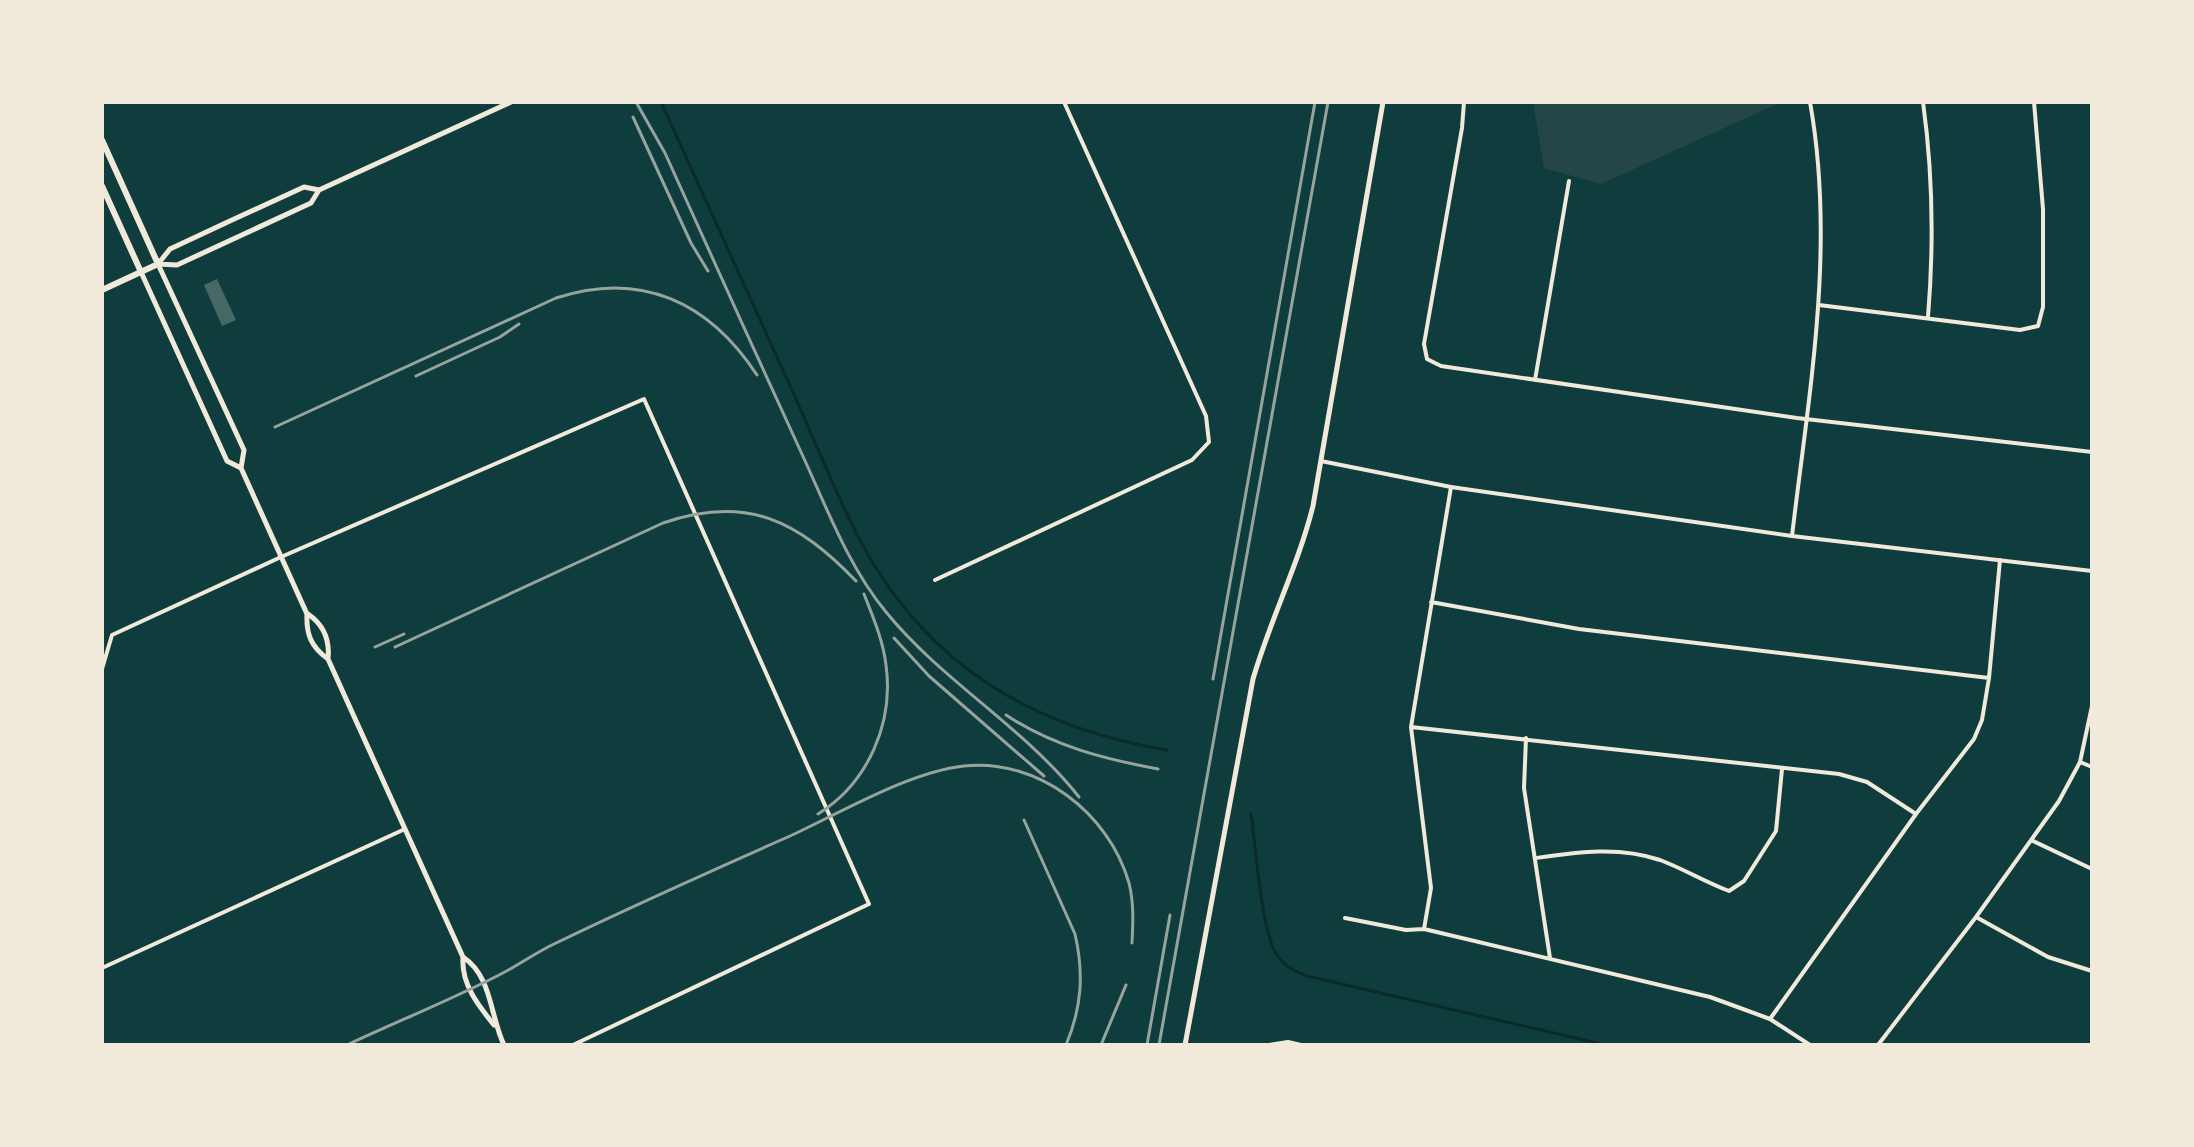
<svg xmlns="http://www.w3.org/2000/svg" width="2194" height="1147" viewBox="0 0 2194 1147" font-family="'Archivo Narrow',sans-serif">
<rect width="100%" height="100%" fill="#0f3d3e"/>
<!-- green -->
<path fill="#244646" d="M1533 102H1779V103L1601 184 1544 168Z"/>
<g fill="none" stroke-linecap="round" stroke-linejoin="round">
<!-- stream -->
<path stroke="#0a2a2b" stroke-width="3" d="M661 102C704 198 748 294 792 390 815 441 836 495 862 544 928 666 1034 728 1167 750
M1251 814C1256 847 1261 931 1277 955 1285 967 1295 971 1307 976L1606 1045"/>
</g>
<!-- building -->
<path fill="#486865" d="M217 279 236 320 222 326 204 285Z"/>
<g fill="none" stroke-linecap="round" stroke-linejoin="round">
<!-- minor -->
<path stroke="#f1e9da" stroke-width="4" d="M1464 102 1462 128 1424 344 1427 359 1441 366 1797 418 2092 452
M1923 102C1933 174 1934 244 1928 317
M1819 305 2020 330 2038 326 2043 307V209L2034 102
M1535 380 1569 181
M1792 536C1809 392 1836 247 1810 102
M935 580 1192 460 1209 442 1206 416 1064 102
M1431 602 1579 629 1989 678
M102 669 112 635 281 557 644 399 869 904 573 1045
M1411 727 1839 774 1867 782 1916 814
M1526 738 1524 788 1550 958
M2080 762 2092 767
M2031 840 2092 869
M1536 858C1578 852 1619 846 1660 860 1684 869 1705 882 1729 891L1744 881 1776 831 1782 769
M1976 917 2048 957 2092 971
M1345 918 1406 930 1424 929 1710 997 1770 1019 1810 1045
M1424 929 1431 888 1411 727 1451 487
M102 968 405 829
M1770 1019 1916 814 1974 739 1982 720 1989 678 2000 560
M1269 1045 1288 1042 1301 1045
M1878 1045 1976 917 2059 801 2080 762 2092 706"/>
<!-- tertiary -->
<path stroke="#f1e9da" stroke-width="4" d="M1321 461 1451 487 1792 536 2092 571"/>
<!-- secondary -->
<path stroke="#f1e9da" stroke-width="5" d="M158 264 244 450 241 468 307 614C306 634 311 647 328 659L463 957C492 976 490 1016 504 1045
M158 264 177 265 311 203 319 190 511 102
M158 264 170 249 232 220 304 187 319 190
M141 272 227 461 241 468
M308 614C324 625 330 640 328 659
M463 957C461 984 478 1005 494 1025
M1185 1045 1253 679C1270 620 1298 566 1313 506L1383 102"/>
<!-- primary -->
<path stroke="#f1e9da" stroke-width="6" d="M102 140 158 264 102 290
M102 186 141 272"/>
<!-- rail -->
<path stroke="#97a49c" stroke-width="3" d="M636 102 665 153C710 252 755 353 801 452 826 506 848 566 886 612 943 682 1024 727 1079 797
M633 117 691 243 708 271
M416 376 500 337 519 324
M275 427 556 298C641 270 709 302 757 375
M894 638 929 676 1044 776
M375 647 404 634
M395 647 663 523C747 494 798 521 856 581
M1213 679 1315 102
M1006 715C1053 746 1104 759 1158 769
M818 814C868 783 894 723 886 665 883 640 873 617 864 594
M1024 820 1075 934C1084 973 1082 1007 1066 1045
M347 1045C398 1021 451 1000 501 974 519 965 535 953 554 944 632 906 711 871 790 836 842 812 909 772 964 766 1038 758 1109 813 1129 883 1134 903 1133 923 1132 943
M1101 1045 1126 985
M1147 1045 1170 915
M1159 1045 1328 102"/>
</g>
<!-- border -->
<rect width="2194" height="1147" fill="none" stroke="#f1e9da" stroke-width="208"/>
</svg>
